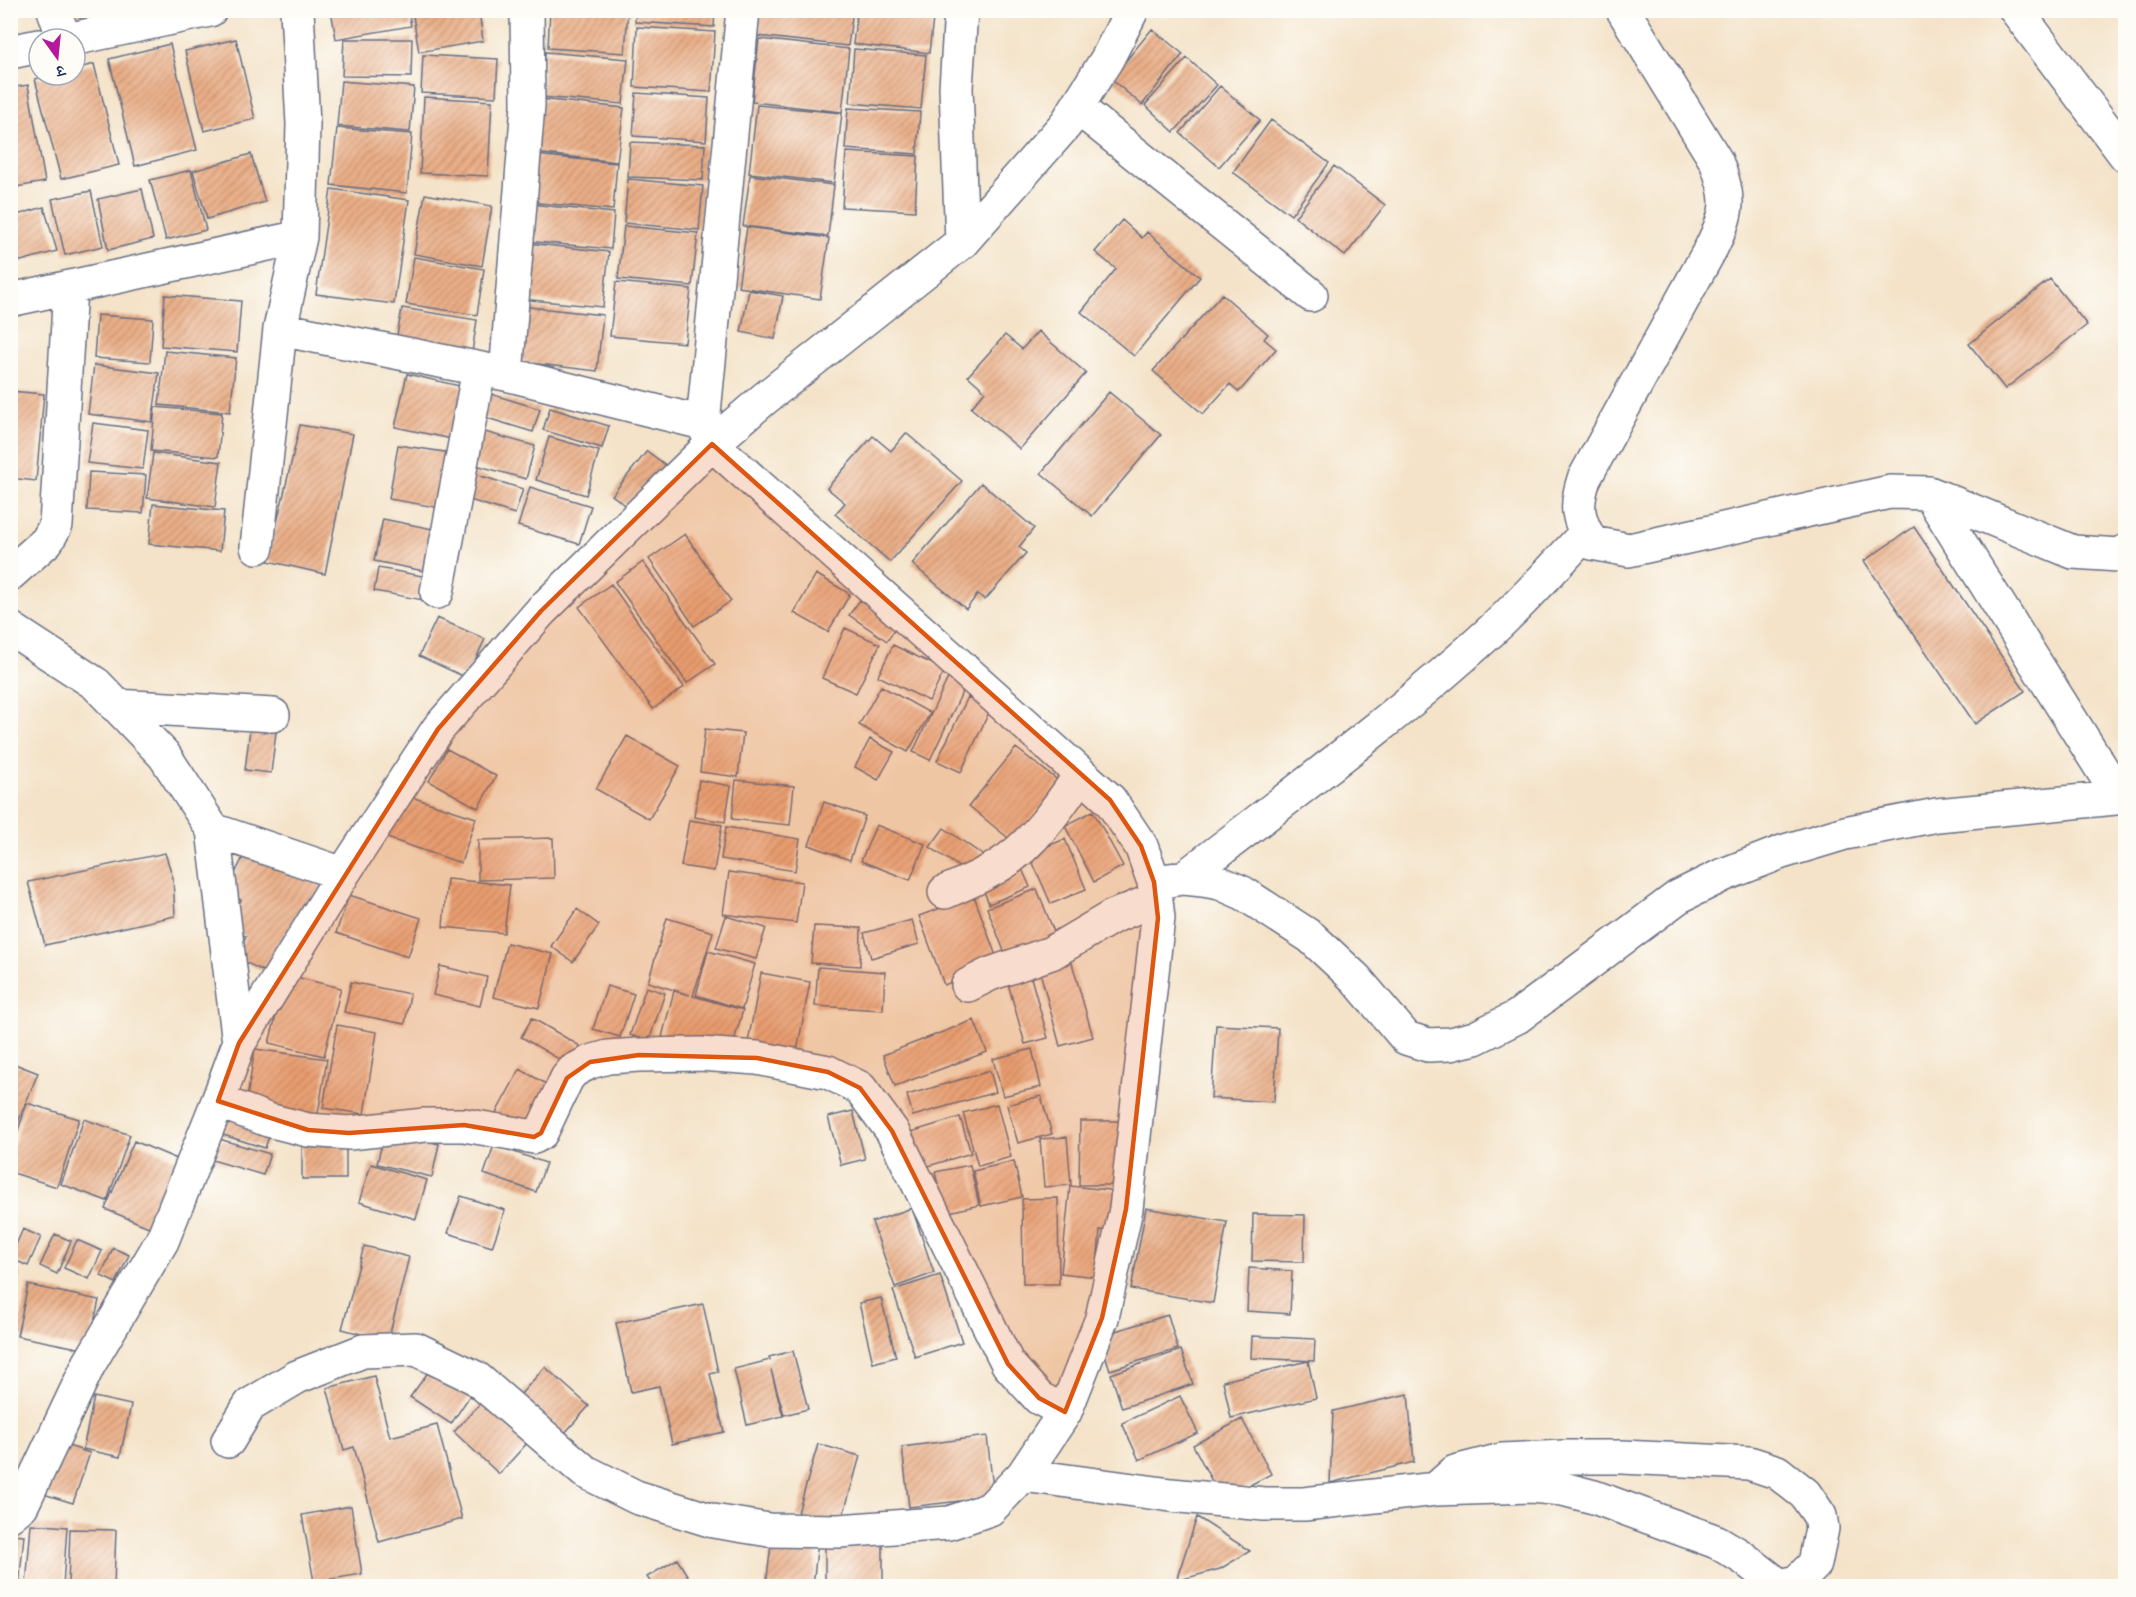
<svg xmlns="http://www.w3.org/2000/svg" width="2136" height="1597" viewBox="0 0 2136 1597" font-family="Cardo,'Noto Serif Devanagari',serif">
<defs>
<pattern id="building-hatch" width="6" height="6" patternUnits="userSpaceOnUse" patternTransform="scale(1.5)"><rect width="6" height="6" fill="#ebaf87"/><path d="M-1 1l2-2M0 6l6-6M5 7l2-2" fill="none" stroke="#be8f72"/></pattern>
</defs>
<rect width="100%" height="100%" fill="#fdfcf7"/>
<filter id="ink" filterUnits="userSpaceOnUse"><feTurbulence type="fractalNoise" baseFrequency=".0167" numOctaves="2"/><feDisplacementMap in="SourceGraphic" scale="12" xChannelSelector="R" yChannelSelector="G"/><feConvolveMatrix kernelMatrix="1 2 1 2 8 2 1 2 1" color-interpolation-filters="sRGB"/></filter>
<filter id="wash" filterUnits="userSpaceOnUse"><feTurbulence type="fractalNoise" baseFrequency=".008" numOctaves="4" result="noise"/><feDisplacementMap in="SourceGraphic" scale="24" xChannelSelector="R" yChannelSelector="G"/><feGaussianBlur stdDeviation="1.35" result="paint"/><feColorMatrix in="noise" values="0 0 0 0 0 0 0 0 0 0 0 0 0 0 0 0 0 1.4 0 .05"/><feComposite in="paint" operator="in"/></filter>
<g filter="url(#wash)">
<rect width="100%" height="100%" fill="#f4e3c9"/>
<g id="blocks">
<!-- building -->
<path fill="url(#building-hatch)" d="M77 10H105V11L81 20Z
M331 10H408L411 26 336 39Z
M412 10H479L483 41 419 52Z
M550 10H628L625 53 548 48Z
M636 10H715L714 27 635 22Z
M760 10H853L848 46 757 36Z
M857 10H934L929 53 853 44Z
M637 27 715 32 711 92 634 87Z
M1152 29 1183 54 1142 105 1111 79Z
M236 39 255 119 204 131 185 51Z
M344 39H412L411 77 342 76Z
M759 39 849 49 842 112 752 102Z
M170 44 197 150 135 166 109 59Z
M854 49 926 55 921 109 850 103Z
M545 52 628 59 623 104 541 97Z
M423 55 498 59 496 97 421 93Z
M1187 58 1217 85 1174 132 1145 105Z
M94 64 119 165 61 179 35 79 51 75H75V69Z
M341 81 414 87 410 132 337 126Z
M28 85 45 182 10 188V88Z
M1220 86 1260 120 1219 167 1180 133Z
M636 93 709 98 706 141 633 136Z
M424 97 492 101 488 176 420 173Z
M540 99 624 108 617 162 535 153Z
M757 105 842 113 834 183 749 173Z
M848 108 920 112 917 154 845 149Z
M1271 120 1329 163 1291 215 1233 172Z
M337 128 412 134 407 193 331 185Z
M630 142 705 145 703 180 628 177Z
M846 152 918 156 915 211 842 207Z
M251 154 265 202 207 219 193 171Z
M534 155 617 163 613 210 529 202Z
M1334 166 1385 205 1345 256 1295 217Z
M191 170 206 230 166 240 150 180Z
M750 175 834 185 828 236 743 226Z
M628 179 703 186 699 230 624 223Z
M142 189 153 239 108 250 98 199Z
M331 189 409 200 394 304 316 294Z
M91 191 103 246 65 255 52 199Z
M425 194 492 206 482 266 414 254Z
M530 204 614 213 611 249 526 241Z
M44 207 57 251 10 264V217Z
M1122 220 1142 238 1147 232 1200 277 1134 356 1081 312 1116 269 1095 252Z
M624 226 698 233 692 286 618 279Z
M747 227 829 238 820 299 738 287Z
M527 243 609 252 603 307 521 299Z
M414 257 484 269 477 315 406 304Z
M2050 279 2087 325 2005 389 1969 344Z
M616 282 691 289 685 343 610 336Z
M749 290 783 296 775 339 741 332Z
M1222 294 1268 334 1264 339 1276 349 1239 392 1230 384 1203 414 1153 371Z
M165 295 241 301 237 352 161 346Z
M520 306 603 315 597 371 513 361Z
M402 308 477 320 471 359 395 346Z
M97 315 153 319 150 362 94 358Z
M1038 331 1086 373 1020 449 971 408 985 391 968 376 1005 335 1022 349Z
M165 351 236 358 230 412 159 405Z
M94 365 159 373 152 422 88 414Z
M407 374 464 387 452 439 395 427Z
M10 391 44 394 36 481 10 478Z
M481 391 540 409 533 432 474 414Z
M1109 392 1161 435 1092 516 1041 473Z
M155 407 222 413 218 457 151 451Z
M550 408 609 426 602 448 543 430Z
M93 423 148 430 143 469 87 463Z
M300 425 353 434 325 574 268 561Z
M474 429 535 446 526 479 465 462Z
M906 433 962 481 890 562 835 514 845 503 827 488 873 436 891 451Z
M549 437 599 451 586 495 536 480Z
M398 445 451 453 441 508 389 499Z
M647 451 672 470 637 514 612 495Z
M153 453 221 462 215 507 147 498Z
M465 471 523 489 515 514 457 496Z
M89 472 146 475 143 513 87 510Z
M981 483 1034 528 1019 547 1026 553 985 600 978 594 966 609 912 564Z
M530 487 591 506 579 544 518 526Z
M153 504 224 511 220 551 149 544Z
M383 519 438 530 429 572 374 561Z
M1914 527 2025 691 1975 724 1864 561Z
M685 534 731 601 694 626 649 559Z
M643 562 715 664 687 683 615 582Z
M378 568 428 577 423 600 374 591Z
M816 574 850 594 828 632 794 613Z
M611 584 684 687 653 709 579 607Z
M860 600 898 625 887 641 849 615Z
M437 618 485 639 467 678 419 656Z
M845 628 880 644 856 693 822 678Z
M893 645 945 670 929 701 878 676Z
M949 676 966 684 930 760 913 752Z
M881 686 930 713 908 752 859 725Z
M968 697 991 708 961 772 937 761Z
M251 721 277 724 271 773 245 770Z
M705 729 743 733 738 777 700 772Z
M627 736 680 766 649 819 596 789Z
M870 739 894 752 878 780 855 767Z
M1016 748 1060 782 1013 842 969 806Z
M447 749 496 776 478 808 429 781Z
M699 780 731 786 725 822 694 817Z
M736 780 794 786 790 825 732 819Z
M402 794 476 818 461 863 387 838Z
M824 802 865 816 850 860 809 845Z
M1093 811 1123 866 1094 882 1065 826Z
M689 820 722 825 714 871 681 866Z
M876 825 925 844 910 880 861 861Z
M726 827 800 839 795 871 721 859Z
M944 828 984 856 971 875 930 847Z
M553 838 554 878 478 880V840Z
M1065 839 1086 889 1051 904 1029 854Z
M248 847 326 883 275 977 235 957 246 936 227 927 241 900 226 892Z
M165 853 173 878 175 916 45 945 28 882Z
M1019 862 1030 887 989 904 979 879Z
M729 872 802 882 796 923 723 914Z
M447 879 510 885 504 933 443 927Z
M1037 889 1058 942 1008 961 987 908Z
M349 895 421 918 408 957 336 933Z
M974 896 999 964 944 985 919 916Z
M577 909 599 925 573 962 551 946Z
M726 916 766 928 756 959 716 948Z
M667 918 713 932 693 996 743 1010 730 1055 662 1037 674 991 690 995 648 982Z
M912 920 919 944 871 958 864 933Z
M814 926 861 928 860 966 811 963Z
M507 943 553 954 539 1008 493 997Z
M708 951 755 964 742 1009 696 995Z
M1072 963 1093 1037 1060 1046 1040 972Z
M440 966 487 977 480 1006 433 995Z
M818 967 885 972 883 1010 815 1006Z
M761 973 810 982 795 1062 746 1053Z
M1030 974 1048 1038 1025 1044 1007 980Z
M287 975 341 988 324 1056 269 1043Z
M351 982 410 994 405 1024 344 1012Z
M607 986 634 994 620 1037 593 1029Z
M646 987 665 993 649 1041 630 1035Z
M532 1018 580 1046 569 1065 521 1037Z
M974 1020 987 1052 895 1086 883 1055Z
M337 1025 377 1032 364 1114 323 1108Z
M1216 1025 1278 1028 1274 1102 1211 1098Z
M255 1049 327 1059 317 1120 245 1110Z
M1032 1049 1041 1087 1003 1096 993 1059Z
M10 1062 38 1073 11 1139H10Z
M520 1069 548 1085 525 1128 496 1113Z
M990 1071 996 1092 913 1116 907 1095Z
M1041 1096 1052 1134 1018 1143 1007 1105Z
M27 1103 79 1119 57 1187 10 1172V1155Z
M997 1104 1011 1157 978 1166 963 1113Z
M228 1111 273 1125 265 1148 220 1134Z
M853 1111 865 1159 841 1165 828 1117Z
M960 1117 971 1153 922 1168 911 1132Z
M84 1119 130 1135 107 1201 61 1184Z
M1080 1121H1126L1125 1185H1079Z
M385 1131 439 1144 432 1177 377 1164Z
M302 1135H346V1179H302Z
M209 1136 270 1154 263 1175 202 1157Z
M1067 1137 1071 1185 1044 1187 1040 1139Z
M134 1141 189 1164 161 1232 105 1209Z
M494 1145 546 1163 536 1192 484 1174Z
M1014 1161 1022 1197 981 1206 973 1171Z
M371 1164 427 1180 416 1219 359 1202Z
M970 1165 979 1205 945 1213 935 1172Z
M1070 1186 1119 1191 1115 1231 1100 1230 1096 1277 1061 1273Z
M461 1196 505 1210 492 1247 448 1233Z
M1058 1198 1059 1284H1023L1022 1199Z
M912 1208 934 1273 895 1287 872 1222Z
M1146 1208 1227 1222 1213 1303 1131 1289Z
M1253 1214 1305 1215 1304 1262 1252 1261Z
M23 1229 41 1237 28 1266 10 1258Z
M55 1234 71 1241 57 1274 40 1266Z
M77 1240 102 1251 89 1279 64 1268Z
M364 1246 409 1257 388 1341 342 1329Z
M113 1248 129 1255 116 1283 101 1276Z
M1249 1268 1292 1271 1290 1314 1247 1311Z
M10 1271 19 1272 12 1313H10Z
M940 1275 962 1342 915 1357 893 1290Z
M28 1285 99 1300 88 1350 17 1336Z
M881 1298 896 1357 873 1363 859 1303Z
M703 1304 718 1372 710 1374 724 1432 672 1444 659 1386 631 1392 616 1323Z
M1168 1315 1178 1349 1110 1370 1099 1336Z
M1252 1336 1315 1339 1314 1361 1251 1358Z
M1181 1350 1193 1384 1122 1408 1111 1374Z
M793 1351 808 1409 784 1415 771 1370 783 1416 747 1425 734 1369 770 1360 769 1357Z
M1308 1361 1316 1398 1231 1418 1223 1381Z
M432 1367 471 1394 451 1424 410 1397Z
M545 1367 589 1406 564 1434 520 1395Z
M374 1376 390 1437 437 1425 462 1519 379 1542 354 1447 344 1450 327 1388Z
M1408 1394 1414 1462 1330 1483 1333 1411Z
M1180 1396 1198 1433 1139 1460 1122 1423Z
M94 1397 131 1405 120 1457 83 1449Z
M484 1399 529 1441 499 1474 454 1432Z
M1242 1419 1271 1474 1222 1500 1193 1445Z
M987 1436 994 1497 909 1507 902 1447Z
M56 1442 90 1453 73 1503 40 1493Z
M818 1444 860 1456 840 1527 797 1516Z
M351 1506 362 1574 314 1582 302 1515Z
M1197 1517 1250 1551 1220 1569 1176 1581Z
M31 1524 67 1527 63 1586H26Z
M70 1529 116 1530 114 1586H68Z
M10 1534 24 1535 19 1586H10Z
M772 1536 818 1541 813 1586H766Z
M883 1544V1586H825V1545Z
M677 1559 694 1586H653L647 1577Z"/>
</g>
</g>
<g filter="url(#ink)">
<use href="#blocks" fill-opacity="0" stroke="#676e83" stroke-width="1.5"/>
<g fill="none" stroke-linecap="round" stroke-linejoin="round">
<defs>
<path id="minor" d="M54 10 64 39
M961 10 956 88 962 242
M1623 10 1716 161C1731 200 1729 212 1711 248L1584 479C1575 506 1577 519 1592 543L1629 550 1890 492 1929 493 2073 552 2119 555 2126 551
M2016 10 2126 156
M72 39 210 10
M10 52 39 46
M1077 107 1311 295
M10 300 300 237
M280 329 506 374 703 423
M506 374 528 105 527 10
M1929 493 2120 798
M257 547 280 329 300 237 303 124 297 10
M10 574 47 541 56 525 70 288
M437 592 479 369
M10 628 96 684 164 755 213 830 343 874
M116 706 273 715
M213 830 239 1043
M1184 878C1287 798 1394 720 1490 632 1524 601 1555 566 1586 533
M1154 882 1184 878 1203 880 1220 883 1243 893 1311 937 1356 979 1406 1038 1428 1045 1450 1044 1475 1038 1517 1017 1678 897 1723 875 1782 852 1845 833 1937 815 2126 797
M945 892C964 884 983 876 1000 865 1033 845 1060 805 1081 774
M968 985 990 974 1051 953 1112 917 1156 899
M218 1101 268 1120 308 1130 349 1133 425 1125H464L534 1137 541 1133 567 1078 573 1071 590 1062 608 1057 639 1055 700 1054 757 1058 828 1072 860 1088 892 1131 1008 1364 1039 1398 1065 1412
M228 1441 250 1405 297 1377 363 1351 416 1349 476 1378 584 1471 636 1497 713 1521 769 1530 839 1531 949 1523 990 1509 1023 1475 1065 1412 1102 1318 1126 1209 1158 918 1154 882 1141 846 1110 800 712 444 703 423 743 10
M1023 1475 1171 1495 1264 1504H1304L1436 1489 1531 1486 1563 1489 1594 1497 1717 1542 1742 1557 1776 1583 1784 1585 1797 1582 1815 1564 1822 1528 1820 1516 1805 1494 1777 1472 1749 1463 1622 1457H1563L1502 1460 1455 1472 1436 1489
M10 1515 22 1505 89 1364 162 1241 218 1101 239 1043 343 874 438 729 541 611 712 444 764 399 962 242 1066 124 1107 59 1132 10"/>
</defs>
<!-- minor casing -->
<use href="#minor" stroke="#676e83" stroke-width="36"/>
<!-- minor -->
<use href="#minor" stroke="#fff" stroke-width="33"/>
</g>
</g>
<!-- marked area -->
<path fill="#de5710" fill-opacity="0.2" stroke="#de5710" stroke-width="4.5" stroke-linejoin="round" d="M712 444 1110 800 1141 846 1154 882 1158 918 1126 1209 1102 1318 1065 1412 1039 1398 1008 1364 892 1131 860 1088 828 1072 757 1058 639 1055 590 1062 567 1078 541 1133 534 1137 464 1125 349 1133 308 1130 218 1101 239 1043 438 729 541 611Z"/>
<!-- margin -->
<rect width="2136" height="1597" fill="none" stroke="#fdfcf7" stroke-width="36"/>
<!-- north arrow -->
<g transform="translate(57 57) rotate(165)"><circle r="28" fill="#fdfcf7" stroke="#a3aaba" stroke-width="1.5"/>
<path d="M0-4.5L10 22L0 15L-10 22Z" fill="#b5179e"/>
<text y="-9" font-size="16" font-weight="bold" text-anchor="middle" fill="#1b2f5e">उ</text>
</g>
</svg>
